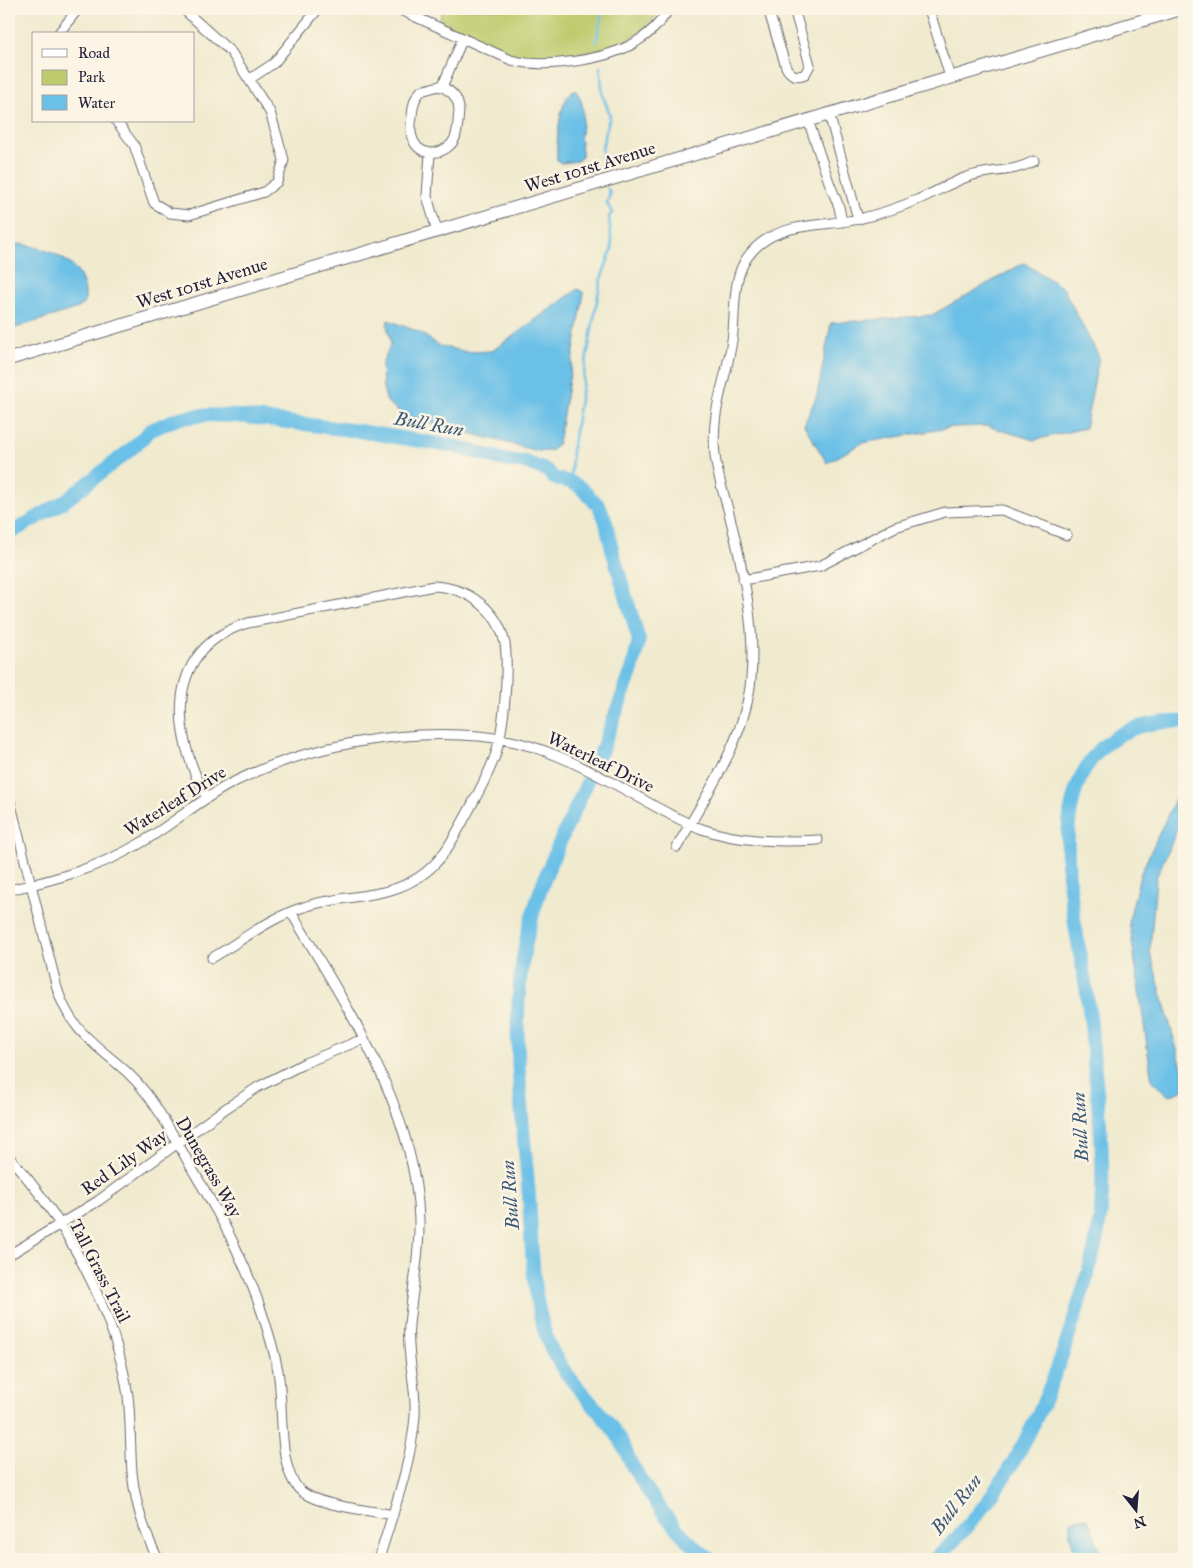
<svg xmlns="http://www.w3.org/2000/svg" width="1193" height="1568" viewBox="0 0 1193 1568" font-family="'IM FELL Great Primer',serif">
<rect width="100%" height="100%" fill="#fcf5e5"/>
<filter id="ink" filterUnits="userSpaceOnUse"><feTurbulence type="fractalNoise" baseFrequency=".02" numOctaves="2"/><feDisplacementMap in="SourceGraphic" scale="10" xChannelSelector="R" yChannelSelector="G"/><feConvolveMatrix kernelMatrix="1 2 1 2 8 2 1 2 1" color-interpolation-filters="sRGB"/></filter>
<filter id="wash" filterUnits="userSpaceOnUse"><feTurbulence type="fractalNoise" baseFrequency=".0096" numOctaves="4" result="noise"/><feDisplacementMap in="SourceGraphic" scale="20" xChannelSelector="R" yChannelSelector="G"/><feGaussianBlur stdDeviation="1.12" result="paint"/><feColorMatrix in="noise" values="0 0 0 0 0 0 0 0 0 0 0 0 0 0 0 0 0 1.4 0 .05"/><feComposite in="paint" operator="in"/></filter>
<g filter="url(#wash)">
<rect width="100%" height="100%" fill="#f0eacf"/>
<!-- green -->
<path fill="#bdcb6d" stroke="#707654" d="M443 9H661C654 18 647 28 638 34 617 49 553 63 527 58 497 53 467 33 439 21Z"/>
<!-- water -->
<path fill="#6ac0e7" stroke="#467191" d="M575 90C586 103 583 117 581 133 579 141 583 149 582 157L577 161 561 163 557 160C556 146 559 94 575 90Z
M19 244C48 248 81 260 85 292 86 300 85 304 78 308L9 330V245Z
M1024 263 1063 288 1099 357 1085 428 1034 440 987 426 954 427 862 443 827 463 804 425 817 395 831 323 932 315Z
M578 289 584 293 558 443 551 451H537L405 416 387 402 383 388 382 364 391 343 387 326 388 320 419 332 440 346 466 352 492 351Z
M1184 785V814L1156 878 1150 952 1184 1075V1090L1169 1096 1152 1081 1129 920 1140 875 1181 786Z
M1080 1518 1088 1519 1103 1559H1077L1070 1535V1522Z"/>
<g fill="none" stroke-linecap="round" stroke-linejoin="round">
<!-- stream -->
<path stroke="#6ac0e7" stroke-width="2.5" d="M596 42 603 9
M600 67 603 96 610 115 602 148 603 172
M571 482 572 451 585 367 601 279 612 249 609 217 612 213 607 203 610 194 608 189"/>
<!-- river -->
<path stroke="#6ac0e7" stroke-width="14" d="M9 534 65 501 130 450 151 430 179 418 205 415 238 416 359 431 457 447 508 461 525 462 548 471 553 478 571 482 580 487 599 506 605 519 613 553 639 640 632 670 598 760
M587 783C566 830 542 875 530 925 507 1012 522 1108 529 1196 532 1243 531 1294 547 1339 561 1377 597 1404 619 1438 625 1446 627 1456 632 1465 653 1501 676 1534 710 1559
M935 1559C1010 1493 1051 1397 1079 1303 1088 1273 1098 1242 1101 1210 1105 1160 1099 1111 1094 1062 1092 1044 1092 1026 1089 1009 1080 933 1037 800 1107 743 1129 726 1157 721 1184 722"/>
</g>
</g>
<g filter="url(#ink)">
<g fill="none" stroke-linecap="round" stroke-linejoin="round">
<defs>
<path id="street" d="M398 9 511 60C544 69 607 60 636 42 650 34 661 22 669 9
M768 9 786 67C790 75 797 78 805 74L810 65 794 9
M929 9 950 77
M58 34 78 9
M250 79 274 63 318 9
M439 86C451 90 459 98 459 111 458 119 458 131 455 138 448 154 423 159 414 142 409 133 411 125 412 116 413 106 414 98 421 91Z
M442 87 463 38
M829 114 858 219
M808 120 829 182 839 207 842 222
M116 121 134 145 154 203 170 213 189 215 264 192 277 182 284 160 270 112 231 52 183 9
M430 153 427 196 437 231
M743 580 820 566 895 527 945 512 1002 510 1067 535
M9 797 57 988C74 1044 114 1051 146 1093 163 1115 177 1142 191 1167 207 1195 225 1223 238 1253 254 1286 271 1335 278 1371 284 1403 277 1467 299 1489 315 1506 369 1510 393 1515
M207 798C171 734 163 649 248 623L434 586C468 588 498 609 505 644 507 656 506 669 506 681 505 707 503 731 495 756 488 776 477 795 467 814 455 835 445 857 426 872 390 901 346 893 304 907 271 917 241 941 212 958
M677 847C706 795 746 739 751 678 756 624 742 566 729 513 724 494 717 475 715 455 710 406 729 376 733 332 736 298 731 266 761 243 788 222 828 226 859 219 879 214 898 208 917 200 934 193 950 183 967 177 990 169 1013 173 1034 161
M9 890C54 880 98 868 139 844 172 825 200 799 234 782 306 746 398 729 479 736 539 741 588 769 640 798 660 809 680 821 702 829 739 842 778 842 818 840
M291 912C345 1004 416 1109 419 1220 420 1256 412 1290 409 1325 406 1356 417 1386 415 1416 411 1465 393 1512 379 1559
M9 1157C65 1218 116 1313 128 1396 131 1422 130 1447 132 1472 135 1503 144 1532 158 1559
M9 1255 98 1201 222 1111 258 1087 305 1063 363 1039"/>
<path id="secondary" d="M9 359 1181 9"/>
</defs>
<!-- street casing -->
<use href="#street" stroke="#6a686f" stroke-width="11"/>
<!-- secondary casing -->
<use href="#secondary" stroke="#6a686f" stroke-width="14"/>
<!-- street -->
<use href="#street" stroke="#fff" stroke-width="9"/>
<!-- secondary -->
<use href="#secondary" stroke="#fff" stroke-width="12"/>
</g>
</g>
<g text-anchor="middle" dominant-baseline="central" stroke-width="5" stroke-linejoin="round" paint-order="stroke">
<!-- street labels -->
<g font-size="18" fill="#22223b" stroke="#fcf5e5">
<text transform="translate(590 167) rotate(-17)">West 101st Avenue</text>
<text transform="translate(202 283) rotate(-17)">West 101st Avenue</text>
<text transform="translate(601 762) rotate(26)">Waterleaf Drive</text>
<text transform="translate(175 801) rotate(-32)">Waterleaf Drive</text>
<text transform="translate(124 1162) rotate(-35)">Red Lily Way</text>
<text transform="translate(209 1167) rotate(60)">Dunegrass Way</text>
<text transform="translate(100 1271) rotate(63)">Tall Grass Trail</text>
</g>
<!-- water labels -->
<g font-size="19" font-style="italic" fill="#3b5977" stroke="#fcf5e5">
<text transform="translate(429 424) rotate(10)">Bull Run</text>
<text transform="translate(1080 1127) rotate(-93)">Bull Run</text>
<text transform="translate(510 1195) rotate(-94)">Bull Run</text>
<text transform="translate(956 1504) rotate(-52)">Bull Run</text>
</g>
</g>
<!-- margin -->
<rect width="1193" height="1568" fill="none" stroke="#fcf5e5" stroke-width="30"/>
<!-- legend -->
<rect x="32" y="32" width="162" height="90" fill="#fcf5e5" stroke="#a5a1a1"/>
<rect x="42" y="49" width="25" height="8" fill="#ffffff" stroke="#a5a1a1"/>
<text x="78" y="58" font-size="15" fill="#22223b">Road</text>
<rect x="42" y="70" width="25" height="15" fill="#bdcb6d" stroke="#a5a1a1"/>
<text x="78" y="82" font-size="15" fill="#22223b">Park</text>
<rect x="42" y="95" width="25" height="15" fill="#6ac0e7" stroke="#a5a1a1"/>
<text x="78" y="108" font-size="15" fill="#22223b">Water</text>
<!-- north arrow -->
<g transform="translate(1136 1510) rotate(163)" stroke="#fcf5e5" stroke-width="4" paint-order="stroke">
<path d="M0-4L9 19L0 12L-9 19Z" fill="#22223b"/>
<text y="-8" font-size="14" font-weight="bold" text-anchor="middle" fill="#22223b">N</text>
</g>
</svg>
